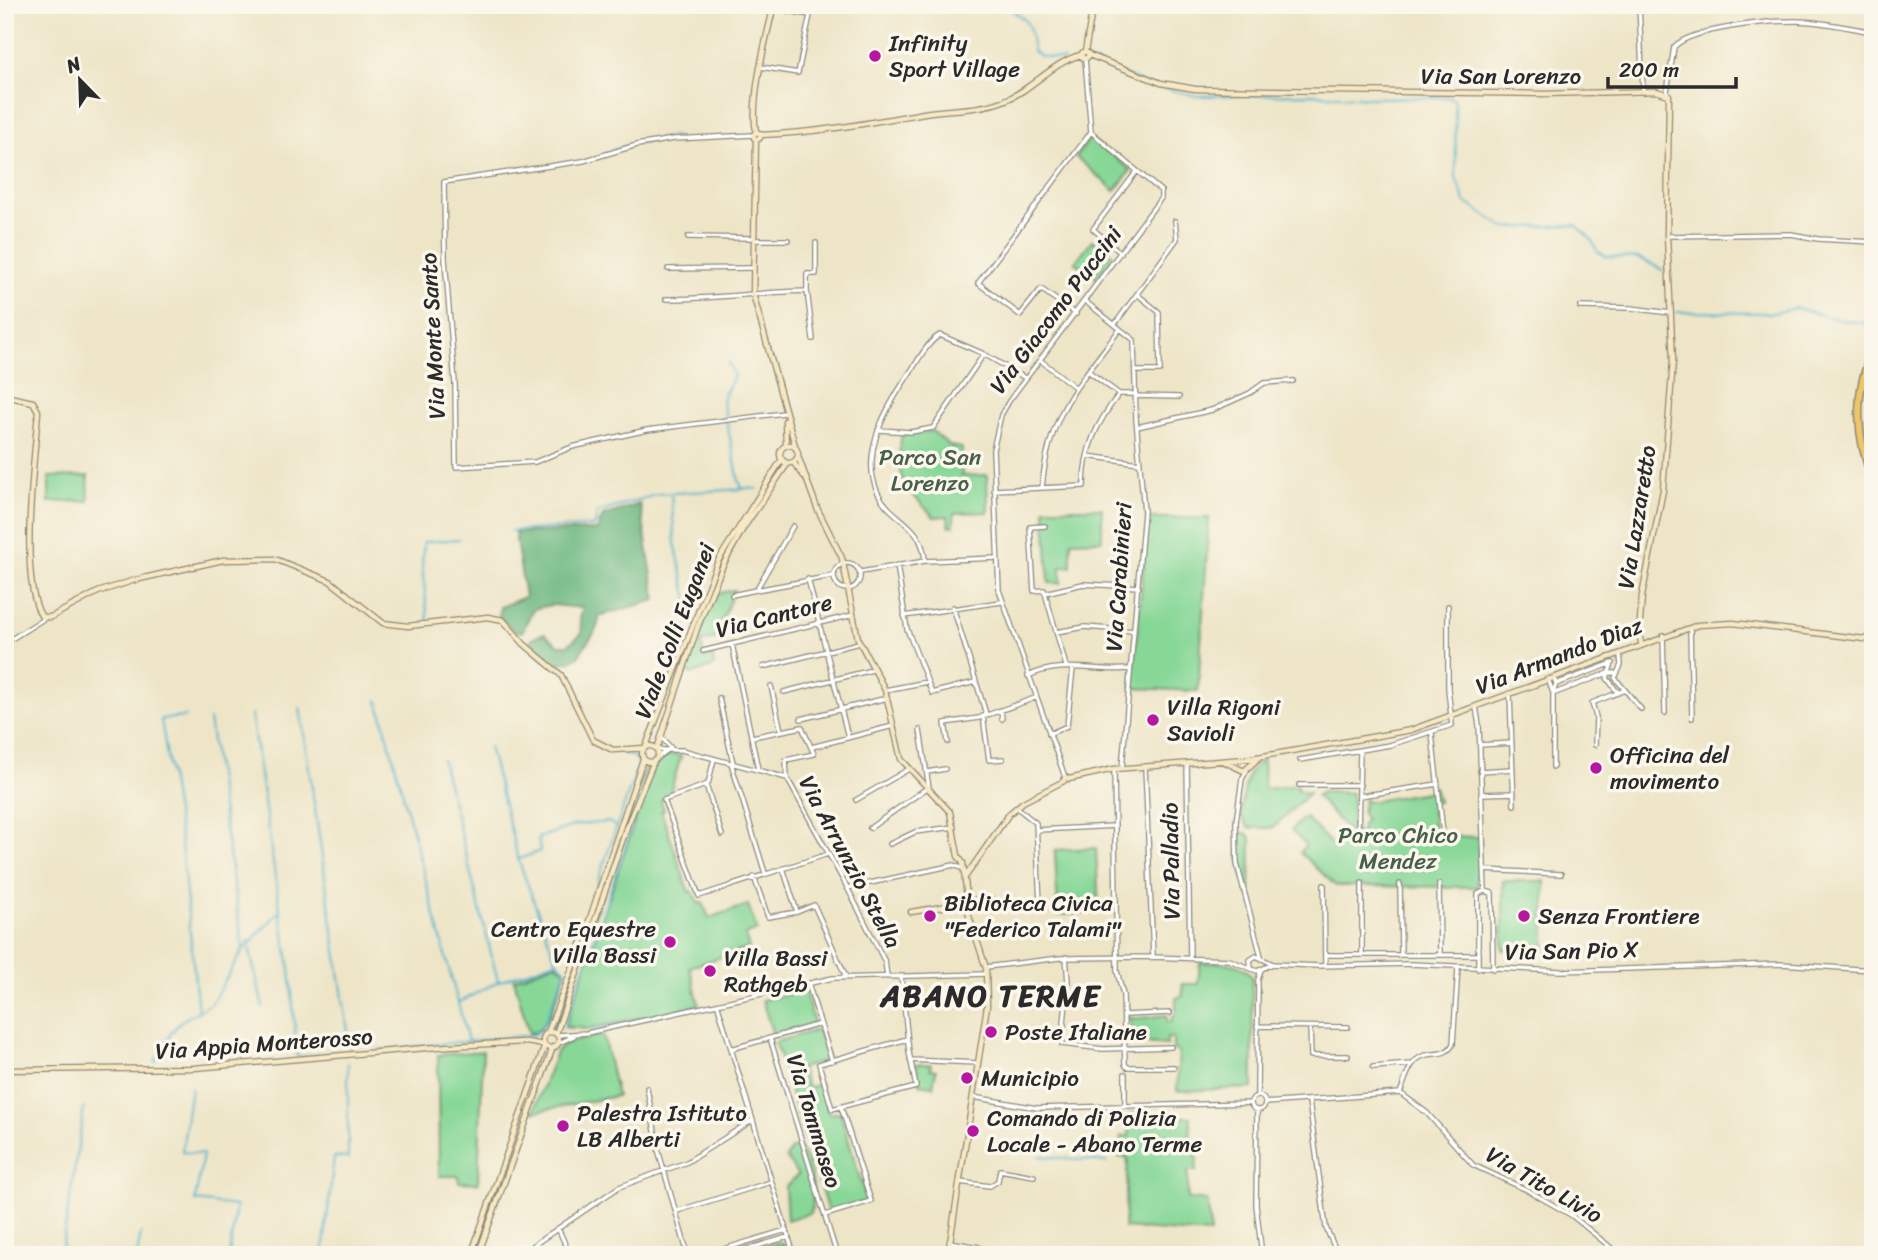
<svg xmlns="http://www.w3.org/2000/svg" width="1878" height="1260" viewBox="0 0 1878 1260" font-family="Sriracha,sans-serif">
<rect width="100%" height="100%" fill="#fbf7ec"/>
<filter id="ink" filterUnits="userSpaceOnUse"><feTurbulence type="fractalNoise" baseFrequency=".0143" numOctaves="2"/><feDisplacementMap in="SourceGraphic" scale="14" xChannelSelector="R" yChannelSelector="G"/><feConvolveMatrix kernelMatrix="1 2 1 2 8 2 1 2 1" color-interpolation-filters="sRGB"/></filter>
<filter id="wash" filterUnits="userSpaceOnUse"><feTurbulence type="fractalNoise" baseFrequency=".00686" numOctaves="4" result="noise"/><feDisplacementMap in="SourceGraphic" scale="28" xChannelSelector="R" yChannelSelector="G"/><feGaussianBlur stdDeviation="1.57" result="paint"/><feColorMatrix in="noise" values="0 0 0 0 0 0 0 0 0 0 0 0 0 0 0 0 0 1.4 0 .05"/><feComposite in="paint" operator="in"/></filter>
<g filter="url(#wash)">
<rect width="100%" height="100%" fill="#eee5c7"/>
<!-- green -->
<path fill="#87d797" stroke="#598161" stroke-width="2" d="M1090 138 1131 170 1115 191 1076 157Z
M1092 240 1113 255 1096 278 1075 262Z
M932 431 950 446 962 448V476L987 475 988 512 954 513V526H949L948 516 934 517C904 485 893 481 902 434Z
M88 476 89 501 49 502V477Z
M1045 508H1102V540L1071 541V566L1061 567V583H1049Z
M1148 518H1209L1198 691 1132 688Z
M734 590 715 639 701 643 704 657 713 655 714 666 694 674 686 672 715 594Z
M672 754 681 756 670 793 661 800 664 810 661 811 689 892 692 891 699 904 703 903 709 918 748 905 757 930 745 935 749 948 690 967 699 1005 588 1029 565 1027 653 768 663 757Z
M1263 760 1264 789 1297 785 1298 791 1309 793 1273 828H1249L1241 816C1244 797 1243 769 1263 760Z
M646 764H648L555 1029 553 1028Z
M1434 787 1438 802 1432 803 1434 836 1479 837 1477 887 1336 886 1300 853 1306 845 1291 830 1305 817 1333 846 1341 839 1348 847 1356 839 1316 796 1322 792 1352 793V822L1355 823 1356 832 1362 831V824L1366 820 1362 813 1364 799 1367 802 1427 792Z
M1241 833H1246L1251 838 1250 891 1247 893 1239 856Z
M1096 848 1099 912 1058 915 1055 850Z
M1503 881H1545V950H1503Z
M556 963 566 972 550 1016 539 1031 529 1033 514 979Z
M1200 963C1218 963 1241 960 1252 976L1253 1088 1177 1091 1179 1051 1173 1050V1038H1167V1045L1133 1042 1128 1045 1131 1022 1127 1021V1016H1132L1133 1019 1167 1015V1022H1172L1173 1015H1176V998L1183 996 1182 984H1198Z
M805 991 814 1023 773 1035 762 1000Z
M817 1030 829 1060 801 1068 807 1088 820 1084 829 1114 840 1112 867 1201 828 1212 775 1042Z
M603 1035 617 1096 533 1112 557 1050 566 1043Z
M483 1051 478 1183 459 1182 458 1176H439L438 1055Z
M916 1064H931L930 1069 936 1070 933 1086 920 1084Z
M1130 1114 1191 1117 1190 1140 1198 1141 1196 1171H1188V1199L1208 1201 1210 1234 1124 1228 1128 1158 1119 1157 1121 1136H1129Z
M797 1147C811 1158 818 1197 810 1213L787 1220 785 1187 798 1175 786 1158 791 1149Z
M777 1243H783L788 1255H736Z"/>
<!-- forest -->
<path fill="#6db880" stroke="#4c7256" stroke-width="2" d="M640 504 656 600 599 616C599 634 585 641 579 656 559 670 537 662 531 639L544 633 559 645H568L582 633 580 618 583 608 551 605 533 609 522 632 515 631 499 617 500 607 525 597 515 533 597 530 603 516Z"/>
<!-- water -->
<path fill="#4bb0ca" stroke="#3b6e7a" stroke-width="2" d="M1873 373V453C1864 428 1865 398 1873 373Z"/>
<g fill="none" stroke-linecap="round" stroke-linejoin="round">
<!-- stream -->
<path stroke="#4bb0ca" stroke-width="2" d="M1003 5C1032 23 1028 20 1033 51L1040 56 1064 60
M1094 62 1145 84 1197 96 1310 94 1371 98 1449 97 1455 100 1456 178 1465 202 1505 228 1576 225 1592 240 1597 251 1607 257 1639 258 1663 270
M639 143 675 136
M611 151 630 145
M1676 312 1773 313 1796 308 1840 320 1873 324
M728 362 734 376 722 400 739 481 742 488 757 489
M671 493 675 543 690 609
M511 531 595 526 597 513 658 494 744 489
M428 621 422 565 424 542 460 539
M688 663 709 606
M378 700 458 1003
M300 708 351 1052
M251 714 280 910
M185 717 161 719 181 844 198 1011
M209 720 243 949
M489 747 518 859 556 960
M442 760 498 981
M519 859 540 851 538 838 576 825 609 822 615 826
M584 922 638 765 637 758 622 753
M248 943 263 1007
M564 1027 642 797
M590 1030 657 1016
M378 1050 533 1035 544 1024 566 970 557 961 499 981 458 1003 468 1041
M155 1062 172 1032 181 1021 211 1004 243 950 280 911 290 968 297 1057 331 1054
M191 1087 182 1152 203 1154 195 1201 236 1206 229 1255
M1039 1156 1107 1162
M5 1171 9 1141 8 1074
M5 1254 8 1255
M61 1255 84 1108
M137 1255 141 1233
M323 1255 334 1157 348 1158V1063"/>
</g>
</g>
<g filter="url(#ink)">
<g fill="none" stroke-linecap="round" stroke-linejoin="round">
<defs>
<path id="street" d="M1639 5 1643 92
M773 8 810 15
M761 67 798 73 810 15 817 5
M1667 92 1674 47C1691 28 1770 21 1796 21 1822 21 1848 28 1873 32
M753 135 674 139 637 145 583 161 444 182 445 259 455 383 456 467 535 462 572 447 647 430 784 413
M1667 236 1791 234 1818 239 1873 242
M688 237 752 238
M754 240H788
M1121 253 1093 229 1137 171
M668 269 752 268
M807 291V274H816V243
M666 299C714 299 759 292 807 291L813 339
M1086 302 1134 340 1136 419 1144 512 1122 768
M1580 307 1631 308 1670 313
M1076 314 1041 289 1020 315 978 283 1091 132
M1115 324 1177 239 1175 221
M1040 360 1076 388
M1088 371 1119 394H1136
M1136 371H1160L1159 312 1138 295
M1136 396 1179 397
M1137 427 1212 410 1250 393 1264 383 1293 381
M878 430 911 432 933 428 984 354
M1087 456 1140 463
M1042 488C1048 414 1078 385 1120 329
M994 490 1084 486C1084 448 1097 423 1119 394
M793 526 756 590 832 576
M1045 526 1030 527 1034 591 1044 590 1045 593 1066 666
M925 561C922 521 892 522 878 493 858 451 890 402 913 368 920 357 929 341 940 335L984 354 1025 378
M834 576a13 13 0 1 1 26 0a13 13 0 1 1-26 0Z
M897 565 907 629 932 693 975 682
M861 572 925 561 996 558
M808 579 848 737
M1045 593 1083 584 1139 587
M732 595 756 590
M953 607 986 714
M904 616 1001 602
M1690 629 1692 718
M1056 632 1085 627 1134 631
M1663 635 1665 713
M5 643 45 618
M732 644 758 769
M703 651 853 615
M1620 654 1621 665 1615 678 1641 709
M1612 663 1607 678 1618 693
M763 667 859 643
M1028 676C1062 660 1094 672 1130 669
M1548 679 1553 693
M1556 684 1613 663
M771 686 781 731
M885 690 927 682
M784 692 872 670
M1555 693 1608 673H1614
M1510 694 1514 805
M719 698 733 763
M1476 707 1479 725 1485 891
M1001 710 1002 719
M983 716 989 760 1003 759
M801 719 887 698
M920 730 929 788
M1049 734 1067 726 1073 668
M1432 734 1443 833
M661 737 671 748
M752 737 802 727 814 754 786 760 787 778
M948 742 945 723 979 718 1035 698
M1480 745 1512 743
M1595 745 1596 717 1592 703 1625 690
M812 747 893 726
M657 750H682L787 778 848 889 885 962 887 976
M657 758 669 749
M714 759 708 784 664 800 699 896 828 854
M1300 760 1390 745 1452 725 1448 689V606
M731 763 765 873
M1187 764 1190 958
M1145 766 1153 957
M1553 767V693L1556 684 1554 677
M1114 769 1117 971 1123 995 1125 1064 1127 1067H1174
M1247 770 1242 779 1236 822 1237 864 1261 956
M1480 771 1513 769
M927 772 945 769
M1065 777 999 590 993 450 1001 415 1009 401 1161 198V191L1091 132 1085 59
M706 785 722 835
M1299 785H1360
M1481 794 1514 793
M1359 796 1438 784
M856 800 909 769
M870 828 927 788
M1037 830 1115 826
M1358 831 1360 750
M890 844 915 832 954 827
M783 868 797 912
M1484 870 1561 874
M754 877 768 917 797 912 814 905 846 977
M1362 883V955
M1400 884 1401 955
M1439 884 1440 955
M1324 885 1325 966
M847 888 954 865 961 868
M1485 891 1492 893 1493 969
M967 899 1040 903 1036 823 1016 807
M1325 955H1478
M1066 957 1068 982 1062 1044 1103 1049 1171 1047
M986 967 1060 958 1153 957 1229 960 1257 971 1273 964
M1251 968 1250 960 1256 956 1273 964 1318 966 1411 964 1561 971 1782 964 1873 970
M1478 969V894L1484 891
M901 976 909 1052 916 1087 832 1109 819 1064 907 1039
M808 983 832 1061
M1066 1001 1090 1004
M718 1006 794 1255
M1124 1015 1170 1013
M1257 1026 1348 1027
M1310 1027 1311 1056H1348
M557 1035 587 1033 833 978 986 974
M770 1038 837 1255
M557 1044 574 1036
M731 1049 820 1024
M910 1060 978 1063
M1373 1067 1413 1064
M1125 1074V1106
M647 1088 659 1153 688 1255
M1400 1093C1405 1082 1408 1065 1419 1058 1430 1050 1445 1059 1453 1044L1458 968
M1257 1096 1258 980 1261 970
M1251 1103a7 7 0 1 1 14 0a7 7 0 1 1-14 0Z
M973 1097 1037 1108 1251 1103
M1309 1101 1326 1228 1338 1255
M1265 1103 1400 1093 1427 1113 1473 1165 1527 1190 1571 1215 1620 1255
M1257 1110 1256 1205 1262 1255
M959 1182 990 1186 998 1181 1000 1170 1034 1176
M677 1211 771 1182
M825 1215 871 1201 841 1107
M558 1228 570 1255
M949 1242 979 1247
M519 1255 619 1187 687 1162 753 1120
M704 1255 786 1230
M727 1255 788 1237"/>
<path id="secondary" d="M1081.5 55a3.5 3.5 0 1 1 7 0a3.5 3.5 0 1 1-7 0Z
M1085 52 1093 5
M1089 55 1161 83 1195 89 1545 94 1656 91 1669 95 1667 236 1673 361 1663 490 1642 596 1639 633 1641 643
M756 132C750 99 766 39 774 5
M753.5 136a3.5 3.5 0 1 1 7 0a3.5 3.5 0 1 1-7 0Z
M760 135C816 133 869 123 924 113 950 109 979 110 1003 101 1031 91 1052 62 1081 55
M756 139 753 294 796 449
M5 396 33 402 38 411C35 456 18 582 42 617H51L98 592 135 580 223 560 275 559 330 581 383 623 408 626 488 617 503 620 524 644 561 675 593 740 613 750 645 748
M785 421 786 446
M780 454a9 9 0 1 1 18 0a9 9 0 1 1-18 0Z
M798 456 817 508 842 558 858 639 885 690 901 759 950 812 958 856 963 863
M793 462 804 476
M642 754a8 8 0 1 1 16 0a8 8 0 1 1-16 0Z
M646 746 718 561 782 459
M657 749 698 626 723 565 744 527 788 463
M1225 762 1244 771 1260 757
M966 876 1009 814 1023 802 1064 781 1065 777 1069 779 1114 769 1246 759 1411 730 1698 625 1733 623 1873 640
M911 912 966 903
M548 1032 581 945 643 759
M543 1040a8 8 0 1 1 16 0a8 8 0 1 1-16 0Z
M556 1034 628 824 654 761
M5 1070 194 1068 449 1046 526 1042 544 1045
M471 1255 545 1045
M478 1255 553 1047
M948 1255 987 1006 986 968 969 916 963 863"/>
<path id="highway" d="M1873 351C1853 392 1856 439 1873 480"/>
</defs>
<!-- street casing -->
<use href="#street" stroke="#8c8879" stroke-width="6"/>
<!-- secondary casing -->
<use href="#secondary" stroke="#8c8879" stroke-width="7"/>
<!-- highway casing -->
<use href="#highway" stroke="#8c8879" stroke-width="9"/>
<!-- street -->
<use href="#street" stroke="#fff" stroke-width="3.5"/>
<!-- secondary -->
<use href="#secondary" stroke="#f8e8c3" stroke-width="4.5"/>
<!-- highway -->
<use href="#highway" stroke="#eec569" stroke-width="6"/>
</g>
</g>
<!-- markers -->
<g fill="#b5179e" stroke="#fbf7ec" stroke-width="2.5">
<circle cx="875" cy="56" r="7"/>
<circle cx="1153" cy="720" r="7"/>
<circle cx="1596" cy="768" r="7"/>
<circle cx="930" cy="916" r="7"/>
<circle cx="1524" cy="916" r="7"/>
<circle cx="670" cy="942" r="7"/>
<circle cx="710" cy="971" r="7"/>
<circle cx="991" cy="1032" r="7"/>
<circle cx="967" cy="1078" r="7"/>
<circle cx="563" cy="1126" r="7"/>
<circle cx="973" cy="1131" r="7"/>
</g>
<g text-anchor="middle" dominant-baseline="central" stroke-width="7" stroke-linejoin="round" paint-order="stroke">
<!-- poi labels -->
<g font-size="23" fill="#2b2b2b" stroke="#fbf7ec" text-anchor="start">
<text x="889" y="43">Infinity<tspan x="889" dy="26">Sport Village</tspan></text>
<text x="1167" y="707">Villa Rigoni<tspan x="1167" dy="26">Savioli</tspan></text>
<text x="1610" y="755">Officina del<tspan x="1610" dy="26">movimento</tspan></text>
<text x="944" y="903">Biblioteca Civica<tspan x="944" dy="26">"Federico Talami"</tspan></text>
<text x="1538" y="916">Senza Frontiere</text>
<text x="656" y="929" text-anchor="end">Centro Equestre<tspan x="656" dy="26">Villa Bassi</tspan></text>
<text x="724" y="958">Villa Bassi<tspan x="724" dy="26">Rathgeb</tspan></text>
<text x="1005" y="1032">Poste Italiane</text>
<text x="981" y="1078">Municipio</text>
<text x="577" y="1113">Palestra Istituto<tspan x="577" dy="26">LB Alberti</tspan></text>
<text x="987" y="1118">Comando di Polizia<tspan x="987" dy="26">Locale - Abano Terme</tspan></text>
</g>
<!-- street labels -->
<g font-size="23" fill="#2b2b2b" stroke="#fbf7ec">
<text x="1501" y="76">Via San Lorenzo</text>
<text transform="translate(1056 310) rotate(-53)">Via Giacomo Puccini</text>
<text transform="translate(433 336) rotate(-93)">Via Monte Santo</text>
<text transform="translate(1637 517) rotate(-81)">Via Lazzaretto</text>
<text transform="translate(1119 577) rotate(-86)">Via Carabinieri</text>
<text transform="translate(774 616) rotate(-14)">Via Cantore</text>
<text transform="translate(675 631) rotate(-69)">Viale Colli Euganei</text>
<text transform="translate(1559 656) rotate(-21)">Via Armando Diaz</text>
<text transform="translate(1171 861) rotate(-91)">Via Palladio</text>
<text transform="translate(850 862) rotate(62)">Via Arrunzio Stella</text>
<text transform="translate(1572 951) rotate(-1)">Via San Pio X</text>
<text transform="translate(264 1044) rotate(-4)">Via Appia Monterosso</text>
<text transform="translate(814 1121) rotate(73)">Via Tommaseo</text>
<text transform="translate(1544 1185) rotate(30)">Via Tito Livio</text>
</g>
<!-- park labels -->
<g font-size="23" fill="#475f4b" stroke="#fbf7ec">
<text x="930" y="457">Parco San<tspan x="930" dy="26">Lorenzo</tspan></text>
<text x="1398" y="835">Parco Chico<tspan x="1398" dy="26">Mendez</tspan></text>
</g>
<!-- district labels -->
<g font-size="30" font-weight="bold" letter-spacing="2" fill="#2b2b2b" stroke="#fbf7ec">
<text x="991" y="996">ABANO TERME</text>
</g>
</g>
<!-- margin -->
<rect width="1878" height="1260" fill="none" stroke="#fbf7ec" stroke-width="28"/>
<!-- north arrow -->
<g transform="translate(80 80) rotate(337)" stroke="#fbf7ec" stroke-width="5" paint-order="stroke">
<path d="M0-5L12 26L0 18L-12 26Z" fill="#2b2b2b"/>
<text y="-10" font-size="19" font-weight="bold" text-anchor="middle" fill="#2b2b2b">N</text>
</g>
<!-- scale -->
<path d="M1608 77v10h128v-10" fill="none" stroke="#2b2b2b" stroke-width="3.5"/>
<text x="1619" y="77" font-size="21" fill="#2b2b2b" stroke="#fbf7ec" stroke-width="5" paint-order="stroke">200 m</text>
</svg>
